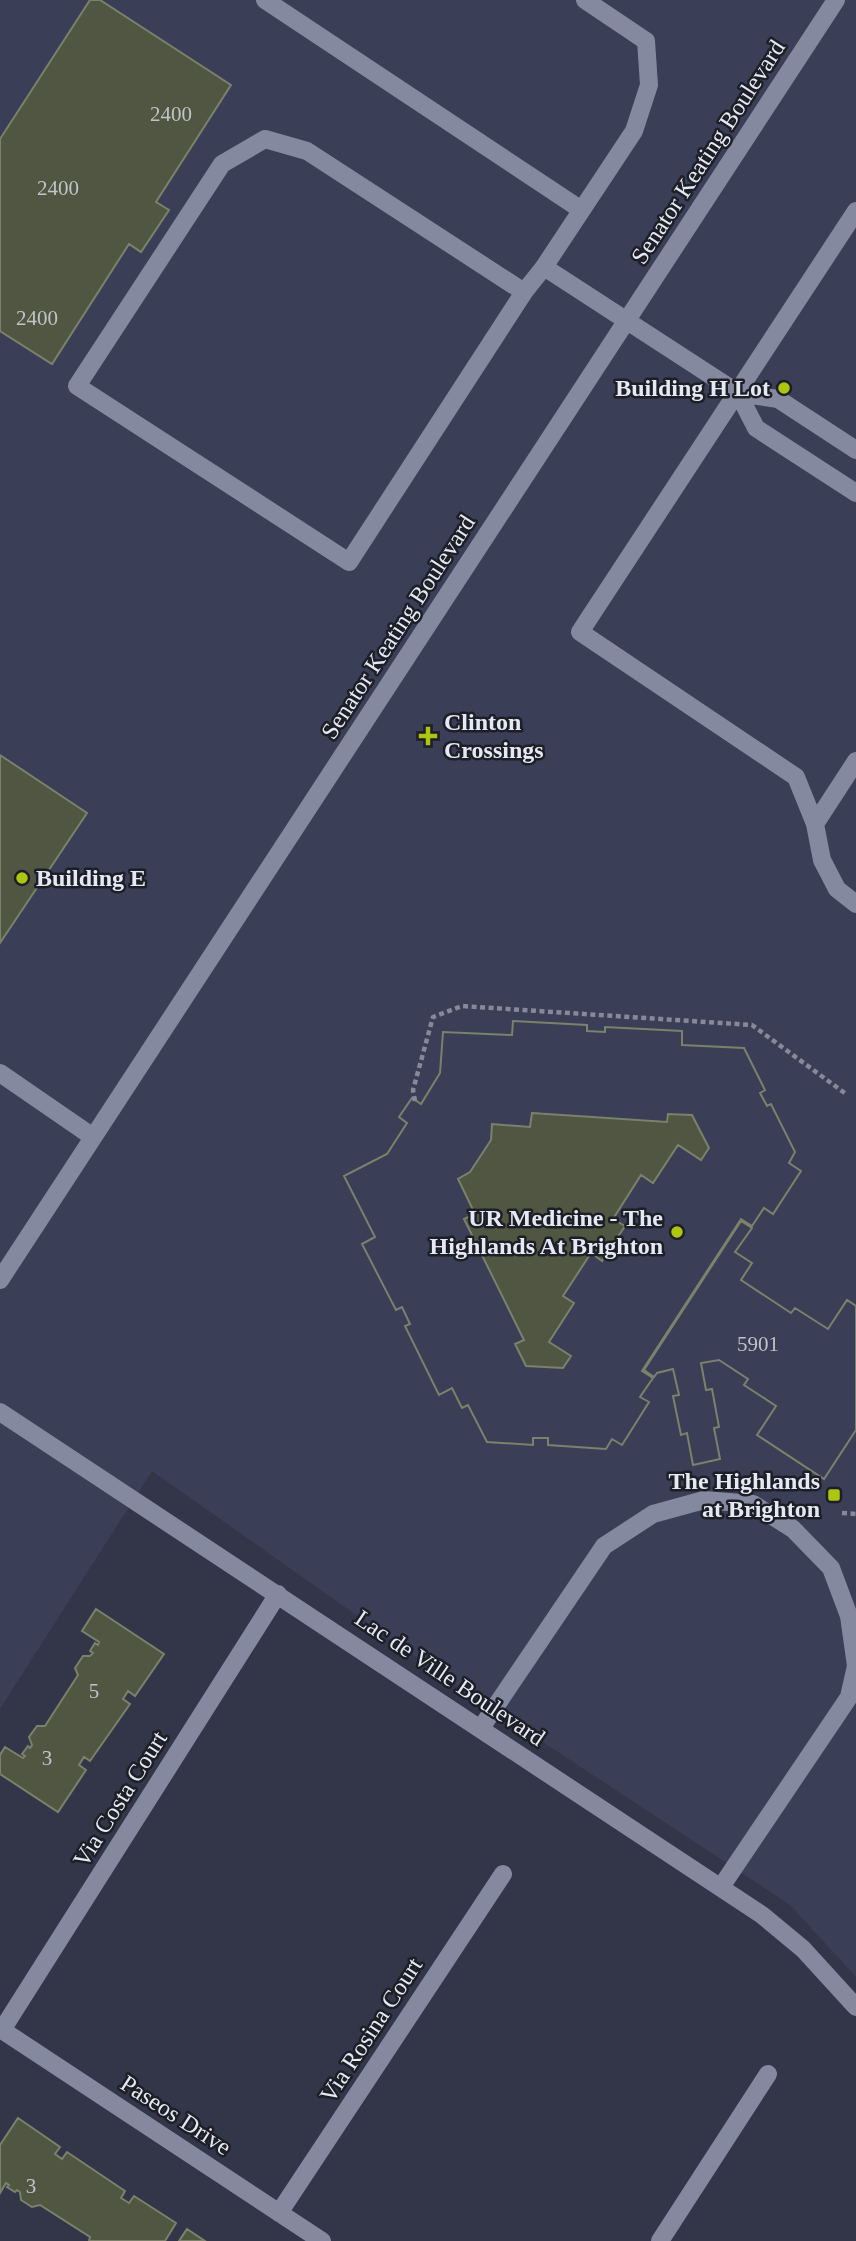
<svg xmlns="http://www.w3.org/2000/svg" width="856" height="2241" viewBox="0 0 856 2241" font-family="Georgia,serif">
<rect width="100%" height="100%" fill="#333548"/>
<!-- built -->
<path fill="#3a3e56" d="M0 0H856V1977L790 1905 444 1677 152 1471 0 1709Z"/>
<!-- building -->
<path fill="#505641" stroke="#7b816b" stroke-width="2" fill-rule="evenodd" d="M90 0H100L231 85 156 202 169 210 141 252 129 244 52 364 0 331V139Z
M0 755 87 813 0 943Z
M513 1021 587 1025V1031L605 1032V1027L682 1031V1045L744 1048 765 1090 760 1093 767 1106 771 1104 795 1152 789 1163 801 1171 773 1214 764 1208 752 1226 741 1219 642 1371 653 1378 640 1397 649 1402 622 1445 612 1439 606 1449 548 1445V1438H533V1445L487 1442 468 1405 462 1408 452 1388 439 1395 405 1326 410 1324 402 1307 396 1310 362 1244 375 1237 344 1176 387 1154 407 1123 399 1117 412 1098 421 1104 440 1073 443 1032 512 1035ZM532 1113 667 1122 668 1114 692 1115 709 1148 701 1160 678 1145 653 1183 641 1175 613 1219 625 1226 602 1261 591 1253 563 1296 574 1303 549 1342 571 1356 563 1368 526 1366 515 1344 524 1340 464 1219 475 1214 458 1179 470 1172 491 1140 492 1124 530 1127Z
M513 1021 587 1025V1031L605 1032V1027L682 1031V1045L744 1048 765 1090 760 1093 767 1106 771 1104 795 1152 789 1163 801 1171 773 1214 764 1208 752 1226 741 1219 642 1371 653 1378 640 1397 649 1402 622 1445 612 1439 606 1449 548 1445V1438H533V1445L487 1442 468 1405 462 1408 452 1388 439 1395 405 1326 410 1324 402 1307 396 1310 362 1244 375 1237 344 1176 387 1154 407 1123 399 1117 412 1098 421 1104 440 1073 443 1032 512 1035Z
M741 1221 752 1228 735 1252 752 1263 741 1280 791 1313 795 1308 828 1329 847 1300 856 1306V1430L824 1479 757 1435 776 1406 744 1385 748 1379 719 1360 701 1363 706 1390 712 1389 719 1427 714 1428 720 1459 693 1465 687 1433 681 1435 673 1396 679 1395 673 1369 657 1373 654 1377 644 1370Z
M741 1221 752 1228 735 1252 752 1263 741 1280 791 1313 795 1308 828 1329 847 1300 856 1306V1430L824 1479 757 1435 776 1406 744 1385 748 1379 719 1360 701 1363 706 1390 712 1389 719 1427 714 1428 720 1459 693 1465 687 1433 681 1435 673 1396 679 1395 673 1369 657 1373 654 1377 644 1370Z
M96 1609 164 1654 135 1696 128 1691 123 1699 130 1704 90 1761 84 1757 79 1765 86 1770 58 1812 0 1774V1755L5 1747 23 1758 25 1756 22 1754 28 1746 30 1748 32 1745 29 1737 37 1726H45L78 1675 75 1668 83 1656H90L93 1653 90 1651 95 1643 98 1645 99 1642 82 1631Z
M18 2118 60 2147 55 2154 62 2159 67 2152 125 2191 121 2198 129 2203 134 2196 176 2223 165 2241H89L90 2237 40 2205 32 2207 21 2200 20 2192 17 2190 15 2192 7 2187 9 2185 6 2183 0 2193V2145Z
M187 2229 205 2241H179Z"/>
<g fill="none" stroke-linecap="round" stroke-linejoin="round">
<!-- path -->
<path stroke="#878999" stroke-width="4.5" stroke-dasharray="5 3.5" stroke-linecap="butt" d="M415 1101 413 1090 433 1017 462 1006 752 1025 846 1094
M842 1513 856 1514"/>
<!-- minor -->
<path stroke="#85899f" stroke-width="18" d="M265 0 580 209
M856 211 580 632 796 777 815 824 822 860 837 889 856 904
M544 267 738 393 778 399 856 450
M524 292 307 151 265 139 222 164 77 386 349 562 524 292 544 267 634 131 649 85 646 41 585 0
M738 393 756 428 856 493
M815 824 856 761
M0 1073 93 1137
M0 1280 836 0
M0 1412 762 1915 803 1949 856 2007
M278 1594 2 2030 322 2241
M481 1728 604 1546 653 1514 704 1500 753 1504 793 1529 831 1568 849 1616 856 1666 849 1697 721 1887
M279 2213 503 1874
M660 2241 768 2074"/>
</g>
<!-- markers -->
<g fill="#acc611" stroke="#1d1e26" stroke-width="2.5">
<circle cx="784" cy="388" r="7"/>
<path d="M424.5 725.5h7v7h7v7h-7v7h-7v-7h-7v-7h7z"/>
<circle cx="22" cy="878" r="7"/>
<circle cx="677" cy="1232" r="7"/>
<rect x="827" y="1488" width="14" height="14" rx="3.5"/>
</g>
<g text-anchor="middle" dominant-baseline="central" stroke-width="5" stroke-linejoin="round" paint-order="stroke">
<!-- number labels -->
<g font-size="21" fill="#c0c4c8">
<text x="171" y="114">2400</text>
<text x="58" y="188">2400</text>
<text x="37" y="318">2400</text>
<text x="758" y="1344">5901</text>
<text x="94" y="1691">5</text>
<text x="47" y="1758">3</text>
<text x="31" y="2186">3</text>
</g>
<!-- street labels -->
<g font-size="24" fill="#e6e9f5" stroke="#1d1e26">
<text transform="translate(708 152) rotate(-57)">Senator Keating Boulevard</text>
<text transform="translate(398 627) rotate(-57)">Senator Keating Boulevard</text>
<text transform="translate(450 1678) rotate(34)">Lac de Ville Boulevard</text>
<text transform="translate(120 1799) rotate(-58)">Via Costa Court</text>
<text transform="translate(371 2030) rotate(-57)">Via Rosina Court</text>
<text transform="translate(176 2115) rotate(33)">Paseos Drive</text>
</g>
<!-- poi labels -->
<g font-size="24" font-weight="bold" fill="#e6e9f5" stroke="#1d1e26" text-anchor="end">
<text x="770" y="388">Building H Lot</text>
<text x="444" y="722" text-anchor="start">Clinton<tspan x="444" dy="28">Crossings</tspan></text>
<text x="36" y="878" text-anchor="start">Building E</text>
<text x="663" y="1218">UR Medicine - The<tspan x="663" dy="28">Highlands At Brighton</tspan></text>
<text x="820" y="1481">The Highlands<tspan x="820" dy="28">at Brighton</tspan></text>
</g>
</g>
</svg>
